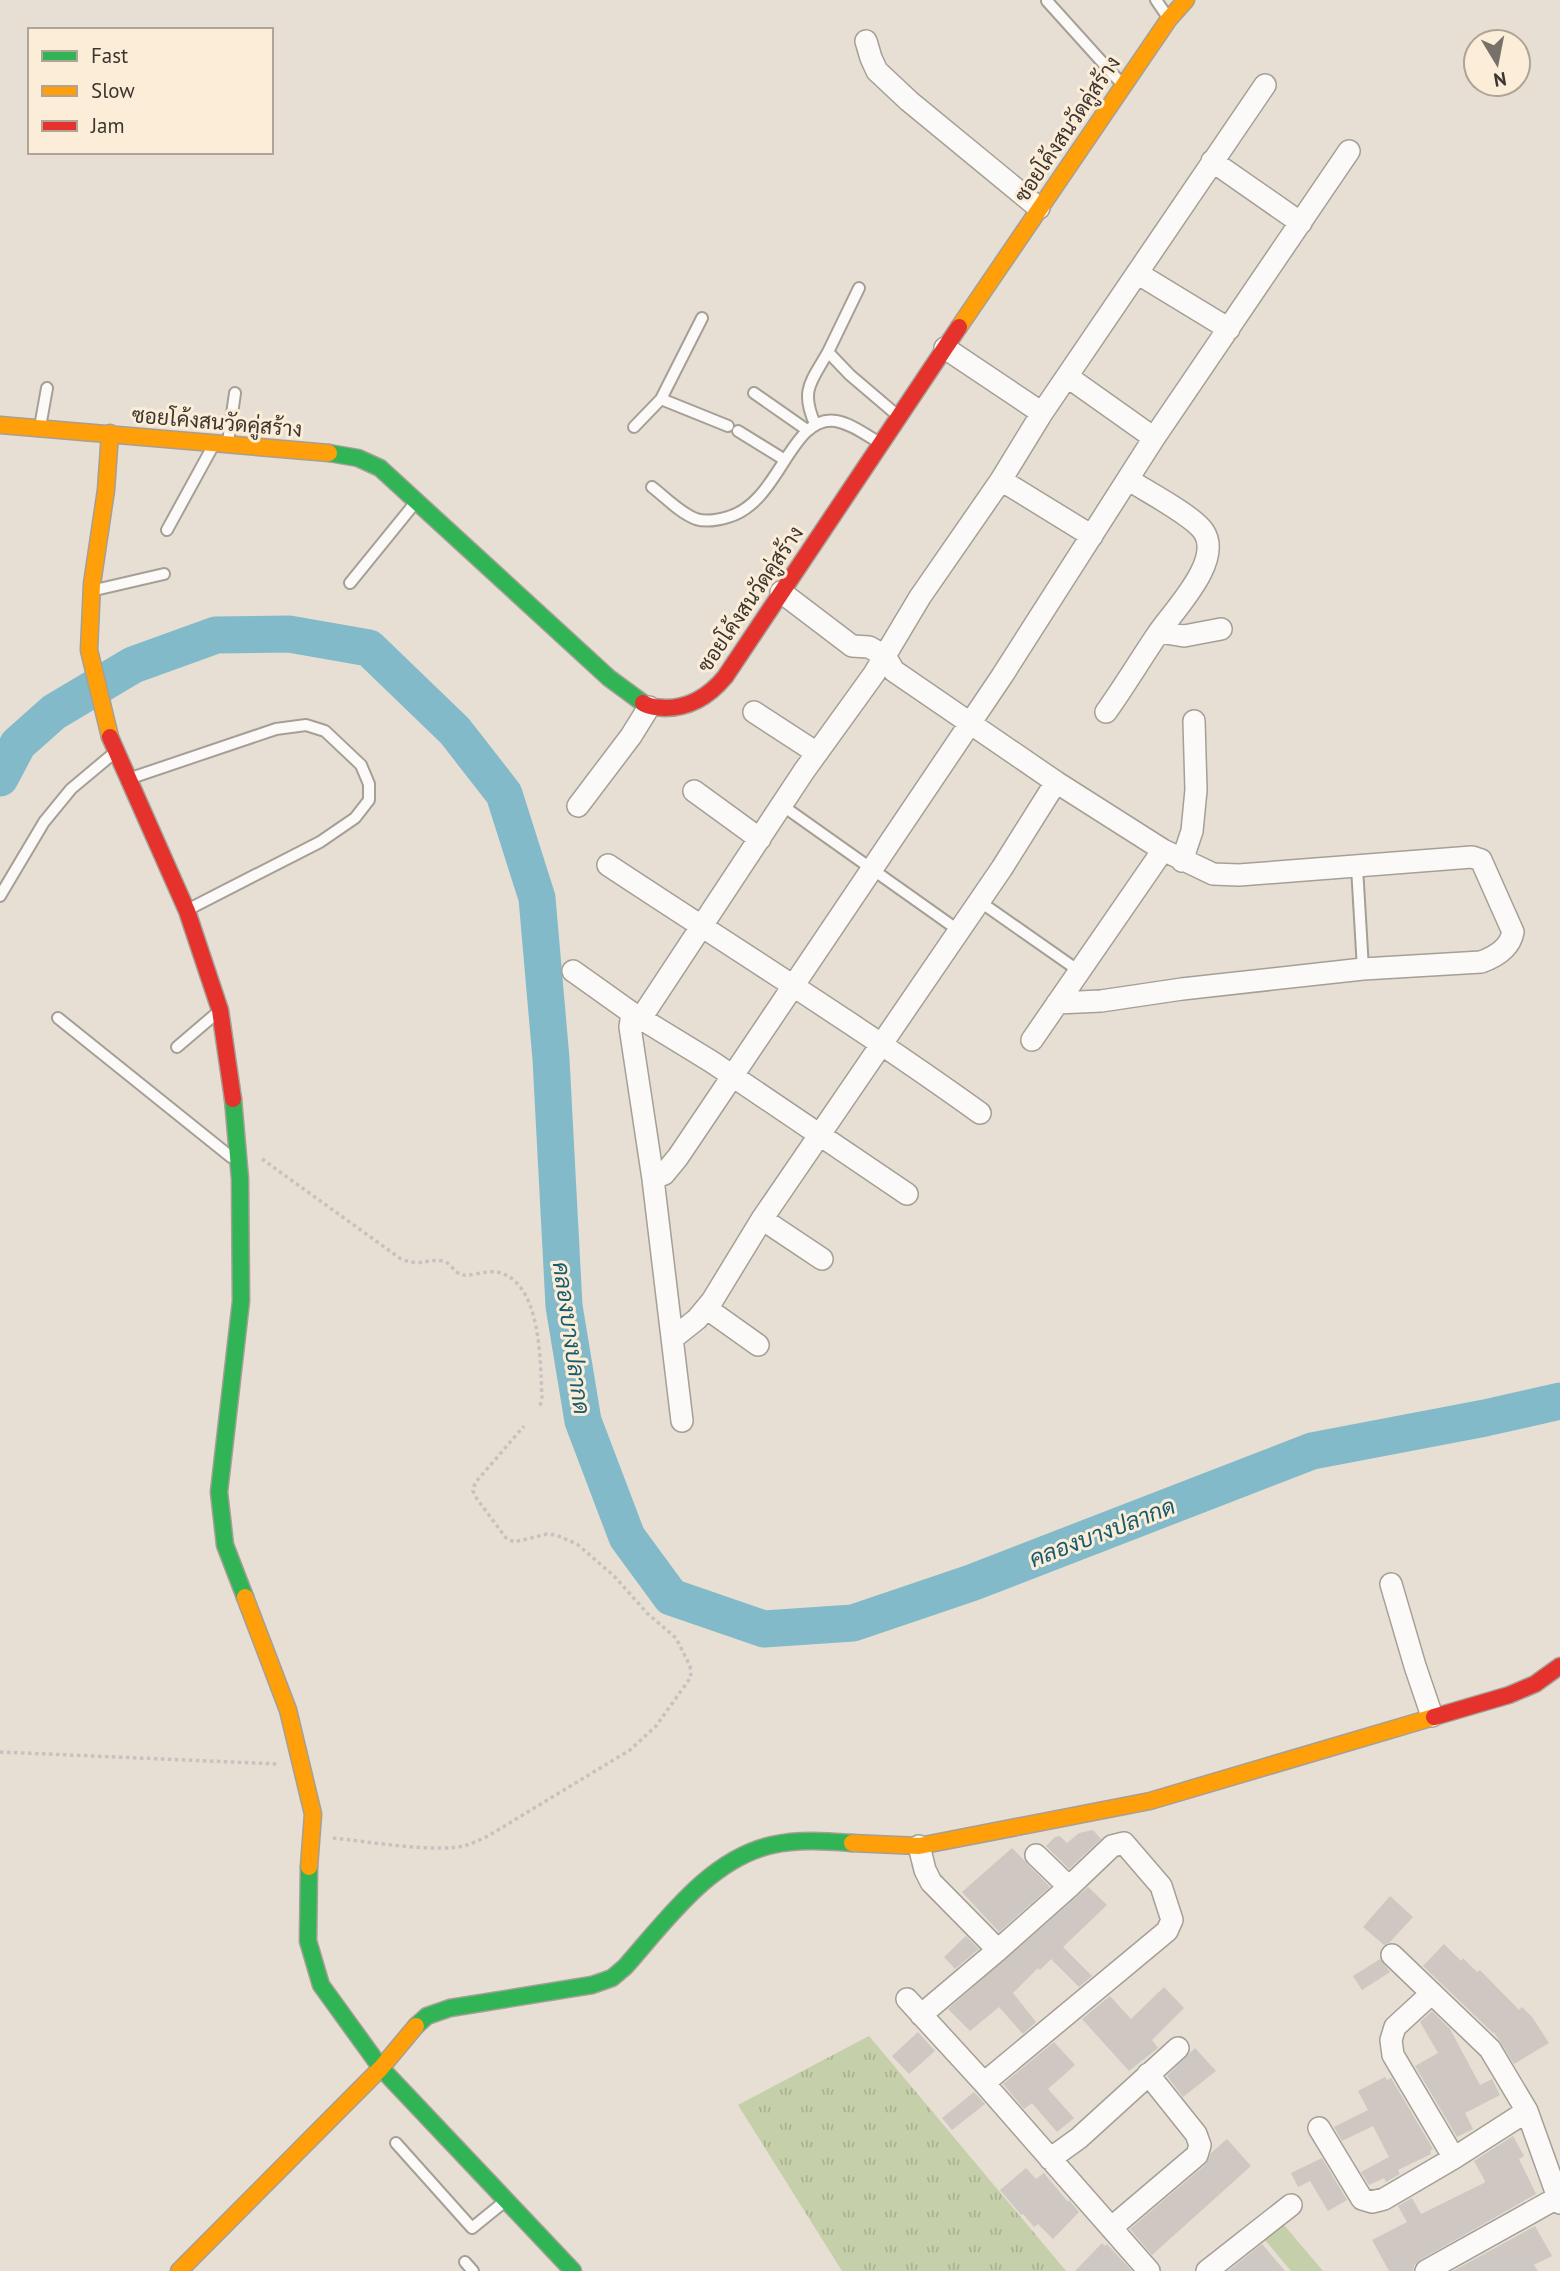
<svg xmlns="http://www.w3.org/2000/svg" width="1560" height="2271" viewBox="0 0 1560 2271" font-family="'PT Sans',Sarabun,sans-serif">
<defs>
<pattern id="grass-tufts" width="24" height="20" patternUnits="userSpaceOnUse" patternTransform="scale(1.75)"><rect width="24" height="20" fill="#c5cfa9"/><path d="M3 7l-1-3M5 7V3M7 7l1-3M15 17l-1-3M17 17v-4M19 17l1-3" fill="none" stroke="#aab292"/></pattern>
</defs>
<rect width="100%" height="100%" fill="#e7dfd4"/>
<!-- grass -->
<path fill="url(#grass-tufts)" d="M869 2036 1066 2271H842L738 2105Z"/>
<!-- pitch -->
<path fill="#c5cfa9" d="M1284 2225 1323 2271H1291L1265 2240Z"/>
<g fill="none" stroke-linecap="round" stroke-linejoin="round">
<!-- river -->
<path stroke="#82bac9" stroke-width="37" d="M0 778 18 744 54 712 133 665 216 635 289 634 369 648 455 731 504 794 537 898 551 1059 564 1306 583 1421 627 1537 671 1597 764 1629 853 1623 971 1583 1312 1451 1485 1418 1560 1401"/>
</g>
<!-- building -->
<path fill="#cfc7c1" d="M1093 1830 1101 1839 1069 1869 1046 1846 1055 1837 1060 1836 1067 1843 1079 1833Z
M1012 1848 1050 1887 999 1932 962 1892Z
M1088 1887 1107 1905 1063 1947 1092 1976 1079 1987 1051 1959 1040 1970 1038 1968 1013 1993 1036 2022 1023 2034 999 2007 970 2031 948 2009Z
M1390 1896 1413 1917 1390 1942 1384 1945 1363 1927Z
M966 1936 979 1949 955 1969 944 1957Z
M1444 1944 1461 1961 1463 1958 1477 1972 1480 1970 1519 2010 1522 2007 1532 2017 1549 2043 1514 2064 1494 2032 1493 2033 1423 1966Z
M1380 1959 1390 1972 1362 1990 1353 1976Z
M1164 1987 1184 2008 1152 2040 1158 2048 1129 2071 1082 2019 1110 1996 1131 2019Z
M1432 2011 1450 2029 1480 2085 1492 2079 1500 2095 1465 2113 1473 2129 1457 2137 1415 2066 1438 2053 1420 2022Z
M918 2032 935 2051 909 2074 892 2056Z
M1054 2042 1075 2065 1048 2089 1074 2118 1057 2132 1032 2103 1024 2109 1003 2084Z
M1195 2048 1216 2071 1183 2097 1167 2076Z
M1385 2077 1387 2080 1391 2078 1433 2149 1430 2151 1431 2154 1398 2170 1400 2174 1386 2182 1384 2178 1369 2185 1361 2172 1389 2157 1373 2126 1342 2141 1334 2127 1368 2110 1358 2091Z
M974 2092 985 2104 952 2130 942 2118Z
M1513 2136 1524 2156 1519 2159 1536 2194 1420 2260 1414 2265 1413 2271H1389L1372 2240 1407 2222 1398 2206 1412 2198 1421 2214 1484 2183 1485 2181 1474 2161Z
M1227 2139 1251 2166 1152 2255 1130 2229 1205 2165 1211 2153Z
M1322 2158 1347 2200 1328 2211 1310 2181 1298 2187 1291 2173Z
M1026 2168 1036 2179 1044 2173 1068 2202 1069 2200 1079 2212 1053 2239 1038 2224 1034 2227 1023 2214 1021 2215 1000 2190Z
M1535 2226 1552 2256 1534 2265 1538 2271H1453Z
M1102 2243 1105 2246 1107 2244 1132 2271H1075Z
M1262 2244 1285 2271H1228Z"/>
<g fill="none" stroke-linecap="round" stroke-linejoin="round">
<defs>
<path id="lane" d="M1156 0 1167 16
M1047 1 1121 83
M859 288 828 352 850 375 897 415
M754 393 807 430
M661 399 702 318
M815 424C800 390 811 382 828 352
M40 427 47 388
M634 427 661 399 728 426
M738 431 785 460
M228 442 235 393
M652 487C665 497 680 513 696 519 705 522 718 520 728 517 780 503 790 414 836 421 852 424 866 435 880 443
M167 530 213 446
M350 583 415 503
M95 590 164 574
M131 778 276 729 306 725 325 731 361 765 369 784V800L355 818 320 842 189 909
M783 806 958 930
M1357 867 1363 969
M0 896 44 822 71 789 114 753
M979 901 1079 971
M58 1018 231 1157
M177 1047 218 1012
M396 2143 472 2228 504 2202
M465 2262 473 2271"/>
<path id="street" d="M866 41 871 58 877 71 909 101 1039 208
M1212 161 1301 223
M1137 273 1229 329
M945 348 1042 413
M1068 377 1154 438
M1001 480 1092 536
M781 592 852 646 869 647 885 656 894 671 1056 782 1163 850 1213 874 1239 875 1472 857 1481 860 1513 932C1510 948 1495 957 1481 962L1363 969 1182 989 1101 1001 1057 1003
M1159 632 1184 636 1221 629
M754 712 817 753
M1106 712C1124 687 1140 660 1157 635 1172 612 1223 562 1204 532 1194 516 1146 491 1129 480
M694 791 760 839
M578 806 631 736 649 707
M1182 861 1192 831 1196 790 1194 721
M608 865C732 947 859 1026 980 1113
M573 971 632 1013 712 1062 907 1194
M632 1013 630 1027 653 1179 682 1421
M641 1018 804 771 874 674 920 597 1001 480 1042 413 1265 85
M1032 1040 1163 850
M653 1179 664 1174 678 1157 1002 676 1154 438 1349 151
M762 1219 822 1259
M706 1308 758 1345
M672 1339 697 1319 712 1301 762 1219 1002 868 1056 782
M1391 1584 1415 1666 1432 1716
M919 1846 925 1870 931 1882 998 1950 921 2015
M998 1950 1069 1887
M1392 1955 1490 2049 1527 2111 1560 2203
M1432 1993 1395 2027 1391 2040 1393 2055 1454 2158 1527 2111
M907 1999 984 2083 1149 2271
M984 2083 1167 1931 1172 1920 1161 1886 1124 1843 1112 1846 1069 1887 1036 1855
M1319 2128 1362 2199 1372 2202 1384 2199 1454 2158
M1050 2159 1079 2138 1178 2048
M1111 2228 1197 2155 1200 2145 1196 2134 1148 2074
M1207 2271 1291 2205
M1426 2271 1557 2198"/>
<path id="fast" d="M329 453 358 458 380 468 609 678 643 703
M233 1099 240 1179 241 1301 219 1492 225 1545 245 1597
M309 1867 308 1941 321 1985 381 2068 573 2271
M416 2026 427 2016 450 2008 592 1985 612 1978 625 1967C665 1922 709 1859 772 1845 798 1839 825 1841 852 1843"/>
<path id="slow" d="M959 327 1169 19 1186 0
M0 425 329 453
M110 737 89 650 92 584 106 490 110 433
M245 1597 288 1710 313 1814 309 1867
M852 1843 919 1846 1150 1801 1434 1717
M179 2271 381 2068 416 2026"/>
<path id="jam" d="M643 703C650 708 657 707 665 708 690 708 710 695 725 677L959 327
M110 737 187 911 220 1010 233 1099
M1434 1717 1509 1695 1535 1684 1560 1666"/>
</defs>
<!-- lane casing -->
<use href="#lane" stroke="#a59f96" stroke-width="14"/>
<!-- street casing -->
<use href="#street" stroke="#a59f96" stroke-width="24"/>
<!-- fast casing -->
<use href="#fast" stroke="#a59f96" stroke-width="19"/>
<!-- slow casing -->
<use href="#slow" stroke="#a59f96" stroke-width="19"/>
<!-- jam casing -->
<use href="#jam" stroke="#a59f96" stroke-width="19"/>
<!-- path -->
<path stroke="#c5c2bf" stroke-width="3.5" stroke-dasharray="3.5 3.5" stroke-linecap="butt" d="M262 1159 401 1259C422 1267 429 1258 443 1261 451 1263 453 1271 460 1274 467 1278 486 1270 497 1272 542 1281 540 1362 542 1397L540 1407
M0 1752 278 1764
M333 1838C365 1841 439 1854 467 1845 474 1843 481 1839 488 1836L630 1750 656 1726 691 1677 690 1666 676 1638 648 1614 614 1576 577 1544 556 1535 547 1534 514 1542 506 1538 477 1499 473 1491 475 1483 524 1426"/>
<!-- lane -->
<use href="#lane" stroke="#fbfaf9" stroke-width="10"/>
<!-- street -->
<use href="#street" stroke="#fbfaf9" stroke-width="21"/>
<!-- fast -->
<use href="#fast" stroke="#30b455" stroke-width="16"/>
<!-- slow -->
<use href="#slow" stroke="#ff9f0a" stroke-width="16"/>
<!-- jam -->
<use href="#jam" stroke="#e5322d" stroke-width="16"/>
</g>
<g text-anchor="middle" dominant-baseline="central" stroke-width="6" stroke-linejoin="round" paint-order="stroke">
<!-- street labels -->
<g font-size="21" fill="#3c362f" stroke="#fcedd9">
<text transform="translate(1067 129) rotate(-56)">ซอยโค้งสนวัดคู่สร้าง</text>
<text transform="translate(217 422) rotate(5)">ซอยโค้งสนวัดคู่สร้าง</text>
<text transform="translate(750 599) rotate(-56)">ซอยโค้งสนวัดคู่สร้าง</text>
</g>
<!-- water labels -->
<g font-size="23" font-style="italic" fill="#175c6e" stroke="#fcedd9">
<text transform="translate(572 1338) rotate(82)">คลองบางปลากด</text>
<text transform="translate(1102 1532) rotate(-21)">คลองบางปลากด</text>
</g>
</g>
<!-- legend -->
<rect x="28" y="28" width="245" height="126" fill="#fcedd9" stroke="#afa495" stroke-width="2"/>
<rect x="42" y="51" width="35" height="10" fill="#30b455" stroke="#afa495" stroke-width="2"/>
<text x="91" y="63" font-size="21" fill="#3c362f">Fast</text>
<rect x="42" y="86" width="35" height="10" fill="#ff9f0a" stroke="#afa495" stroke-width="2"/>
<text x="91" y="98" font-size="21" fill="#3c362f">Slow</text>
<rect x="42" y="121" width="35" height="10" fill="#e5322d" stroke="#afa495" stroke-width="2"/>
<text x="91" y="133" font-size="21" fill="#3c362f">Jam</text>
<!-- north arrow -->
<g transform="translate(1497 63) rotate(170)"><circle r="33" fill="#fcedd9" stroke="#afa495" stroke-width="2"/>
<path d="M0-5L12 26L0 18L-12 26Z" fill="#787169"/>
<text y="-10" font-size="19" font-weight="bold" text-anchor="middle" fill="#3c362f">N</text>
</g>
</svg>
